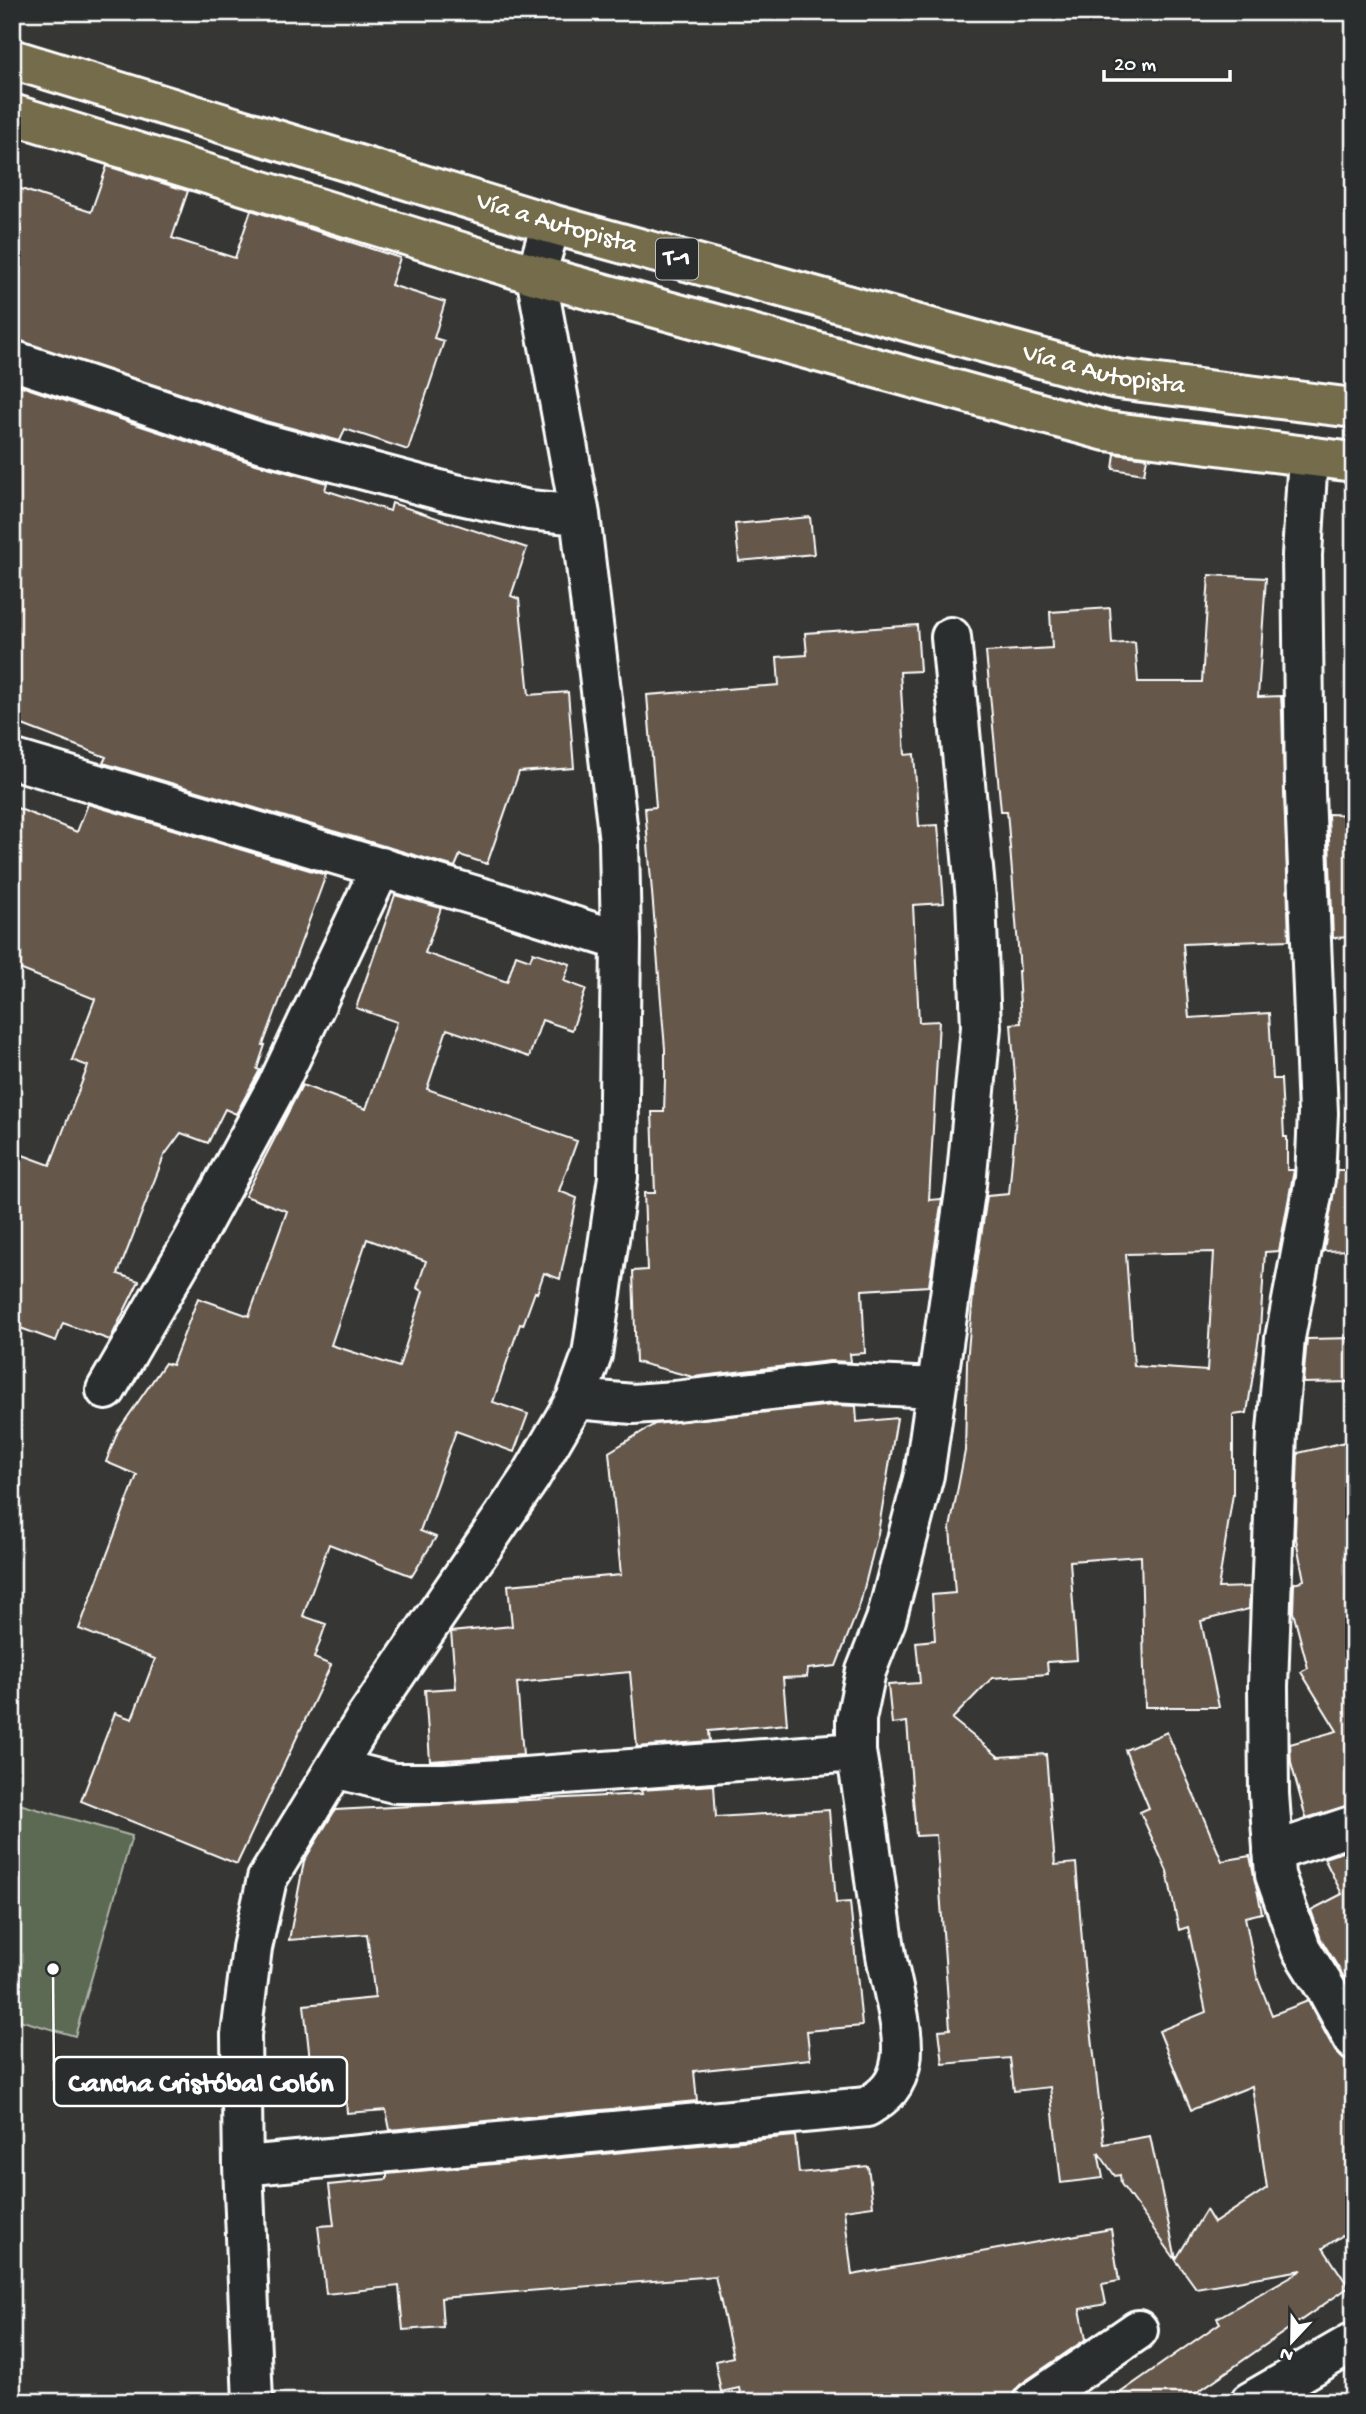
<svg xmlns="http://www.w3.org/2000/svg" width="1366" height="2414" viewBox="0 0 1366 2414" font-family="'Gochi Hand',sans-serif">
<rect width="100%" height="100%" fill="#363634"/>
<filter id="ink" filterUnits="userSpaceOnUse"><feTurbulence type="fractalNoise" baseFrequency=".0143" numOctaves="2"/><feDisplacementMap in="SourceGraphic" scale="14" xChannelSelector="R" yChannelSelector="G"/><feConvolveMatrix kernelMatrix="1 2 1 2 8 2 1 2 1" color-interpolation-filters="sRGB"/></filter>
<g filter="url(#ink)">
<!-- green -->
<path fill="#5b6a52" stroke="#adb4a8" stroke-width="2" d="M19 1804 132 1836 75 2036 12 2018V1829Z"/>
<!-- building -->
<path fill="#65584c" stroke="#fff" stroke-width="2" fill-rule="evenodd" d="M107 166 188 191 172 238 235 258 251 210 400 258 391 285 445 302 434 338 444 341 408 450 345 429 340 441 265 421 12 339V186L91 212Z
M12 383 252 463 327 483 325 490 390 511 392 503 527 548 511 596 519 599 529 695 568 692 574 768 519 772 487 864 460 855 455 867 103 763 106 757 12 721Z
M1115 454 1147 458 1144 474 1113 469Z
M810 517 814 554 739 561 735 524Z
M1209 575 1266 578 1258 697 1281 696 1282 712 1289 940 1183 944 1189 1018 1269 1013 1273 1079H1281L1284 1137H1287V1170H1294L1279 1251 1265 1252 1260 1330 1247 1413 1233 1415V1494L1218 1588 1250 1587 1249 1609 1201 1621 1219 1707H1145L1141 1556 1070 1561 1077 1660 1047 1662 1048 1674 992 1678 952 1719 999 1757 1046 1754 1055 1865 1076 1863 1084 1966 1104 2144 1150 2136 1176 2259 1206 2210 1214 2223 1267 2188 1252 2086 1191 2110 1159 2031 1206 2012 1188 1927 1179 1930 1167 1871 1140 1812 1149 1808 1125 1750 1167 1732 1222 1861 1250 1856 1262 1913 1245 1917 1257 1977 1272 2015 1308 2001 1335 2051 1343 2059 1354 2062V2228L1323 2248 1349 2287 1183 2402H1107L1220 2323 1217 2318 1302 2270 1196 2288 1121 2184 1120 2175 1115 2176 1098 2152 1103 2178 1061 2183 1050 2087 1014 2091 1010 2058 943 2064 939 2030 950 2029 936 1835 916 1836 907 1722 892 1724 888 1685 920 1683 916 1642 935 1640 932 1595 955 1593 950 1528 965 1451 967 1362 974 1284 987 1196 1009 1194 1017 1105 1011 1024 1021 1023 1018 971H1020L1007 811H1001L986 652 1052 648 1050 612 1110 608 1112 644 1135 642 1138 682H1202ZM1214 1252 1207 1371 1134 1366 1126 1254Z
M917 625 920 671 900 672 905 755 914 754 919 826 938 825 944 903 913 905 919 1022 939 1021 929 1200 942 1199 929 1286 862 1290 865 1353 850 1354 851 1362 830 1361 693 1377 636 1362 633 1271 647 1270 644 1193H655L652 1112H664L665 1080V1049L645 808 656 807 647 695 779 685 777 657 807 655 805 633Z
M88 804 326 875 263 1045H265L257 1069 260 1070 236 1114 225 1109 208 1143 181 1133 164 1156 118 1274 139 1281 110 1340 63 1323 56 1341 12 1325V1151L50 1165 88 1066 72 1060 95 999 12 966V806L77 832Z
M1328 814 1354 815V937L1333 938Z
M395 895 441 908 425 953 507 982 516 955 530 960 533 952 570 964 564 981 586 989 572 1030 542 1020 529 1057 447 1029 427 1089 577 1141 559 1191 577 1198 560 1279 544 1273 537 1293 535 1292 523 1325 520 1324 493 1402 528 1414 514 1452 456 1431 420 1531 436 1537 412 1576 329 1544 303 1616 326 1624 314 1658 331 1665 237 1864 81 1801 115 1713 132 1719 155 1659 79 1629 137 1475 106 1462 118 1431 165 1363 172 1365 198 1298 249 1316 287 1211 245 1196 302 1085 366 1109 397 1022 356 1008ZM367 1239 426 1261 417 1288 423 1291 399 1367 331 1345Z
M1337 1170H1354V1250L1324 1251Z
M1354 1338V1382L1303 1383 1307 1339Z
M833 1405 856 1406 857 1422 897 1418 878 1533 860 1604 836 1666 808 1669 807 1677 783 1678 787 1724 709 1731 710 1741 637 1747 630 1672 555 1679 517 1683 523 1755 430 1761 425 1690 456 1688 451 1632 512 1626 508 1585 621 1575 609 1452 655 1424Z
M1354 1440V1804L1306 1818 1291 1763 1290 1744 1337 1731 1301 1672 1308 1668 1293 1612 1294 1583 1304 1580 1295 1534 1298 1453Z
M714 1785 716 1817 829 1810 836 1903 850 1902 862 2026 807 2031 810 2059 694 2071 697 2101 390 2130 386 2110 347 2113 344 2076 312 2079 304 2005 375 1998 367 1934 289 1940 304 1861 335 1810 642 1794 641 1790Z
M1354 1848V1994L1321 1939 1311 1910 1342 1894 1324 1858Z
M795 2136 799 2173 868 2166 873 2206 844 2210 852 2275 1111 2229 1119 2281 1102 2284 1106 2304 1080 2309 1086 2339 1021 2384 1014 2392 1011 2402H742L739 2388 721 2392 715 2361 733 2357 715 2276 441 2298 443 2327 403 2330 399 2286 326 2294 318 2226 334 2225 329 2185 387 2179V2174Z"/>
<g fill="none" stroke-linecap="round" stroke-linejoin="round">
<defs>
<path id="minor" d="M12 360 259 442 451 493 529 510 580 515
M1308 456 1302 555 1305 793 1318 1113 1315 1179 1285 1338 1277 1431 1268 1686 1269 1794 1275 1875 1301 1949 1328 1992 1354 2040
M12 759 497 902 621 941
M106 1390 192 1242 280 1080 381 867
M576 1399 633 1404 675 1401 832 1383 936 1388
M335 1768 394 1783H445L856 1752
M1273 1852 1354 1825
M243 2166 867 2107C886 2095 897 2085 901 2061 906 2033 891 1984 886 1955 875 1887 868 1819 856 1752V1719L866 1671 886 1620 924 1475 966 1185 981 1027 976 899 951 637
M253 2402 243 2166 241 2035 252 1948 267 1879 365 1719 531 1476 576 1399 592 1355 618 1177 621 941 619 841 580 515 536 275 551 224
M1033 2402 1138 2330
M1250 2402 1354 2342"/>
<g id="highway">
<path id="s1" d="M12 59 551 224 1117 379 1354 408"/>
<path d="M12 114 536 275 1106 431 1354 462"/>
</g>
</defs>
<!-- minor casing -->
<use href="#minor" stroke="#fff" stroke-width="44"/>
<!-- highway casing -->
<use href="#highway" stroke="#fff" stroke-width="44"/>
<!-- minor -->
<use href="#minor" stroke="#2a2d2e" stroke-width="38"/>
<!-- highway -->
<use href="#highway" stroke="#746c4b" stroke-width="38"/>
</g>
</g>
<g text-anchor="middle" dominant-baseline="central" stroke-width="7" stroke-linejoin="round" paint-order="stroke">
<!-- shield labels -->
<rect fill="#2a2d2e" stroke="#bfc0c0" stroke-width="2" x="656" y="238.5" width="42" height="41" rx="5"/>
<g font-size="24" font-weight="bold" fill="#fff">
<text x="677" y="259">T-1</text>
</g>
<!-- street labels -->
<g font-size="26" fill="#fff" stroke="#2a2d2e">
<text stroke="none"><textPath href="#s1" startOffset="569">Vía a Autopista</textPath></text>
<text stroke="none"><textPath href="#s1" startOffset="1136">Vía a Autopista</textPath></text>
</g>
</g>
<!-- callouts -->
<path fill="none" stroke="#fff" stroke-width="2.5" d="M53 1969L54 2081"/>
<circle fill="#fff" stroke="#2a2d2e" stroke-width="2.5" cx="53" cy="1969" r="7"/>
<rect fill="#2a2d2e" stroke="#fff" stroke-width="2.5" x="54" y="2057" width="293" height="49" rx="7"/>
<g font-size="28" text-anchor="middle" font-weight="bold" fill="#fff">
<text x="201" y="2091">Cancha Cristóbal Colón</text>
</g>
<!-- margin -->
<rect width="1366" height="2414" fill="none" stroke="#2a2d2e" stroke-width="42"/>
<rect x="21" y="21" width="1324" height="2372" fill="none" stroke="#fff" stroke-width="2.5" filter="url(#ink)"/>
<!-- north arrow -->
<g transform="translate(1292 2341) rotate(202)" stroke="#2a2d2e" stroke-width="5" paint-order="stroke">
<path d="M0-5L12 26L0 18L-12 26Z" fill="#ffffff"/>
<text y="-10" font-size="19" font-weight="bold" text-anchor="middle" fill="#ffffff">N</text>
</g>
<!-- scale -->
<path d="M1104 70v10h126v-10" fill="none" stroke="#ffffff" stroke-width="3.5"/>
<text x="1114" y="70" font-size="21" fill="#ffffff" stroke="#2a2d2e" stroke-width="5" paint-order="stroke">20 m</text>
</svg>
